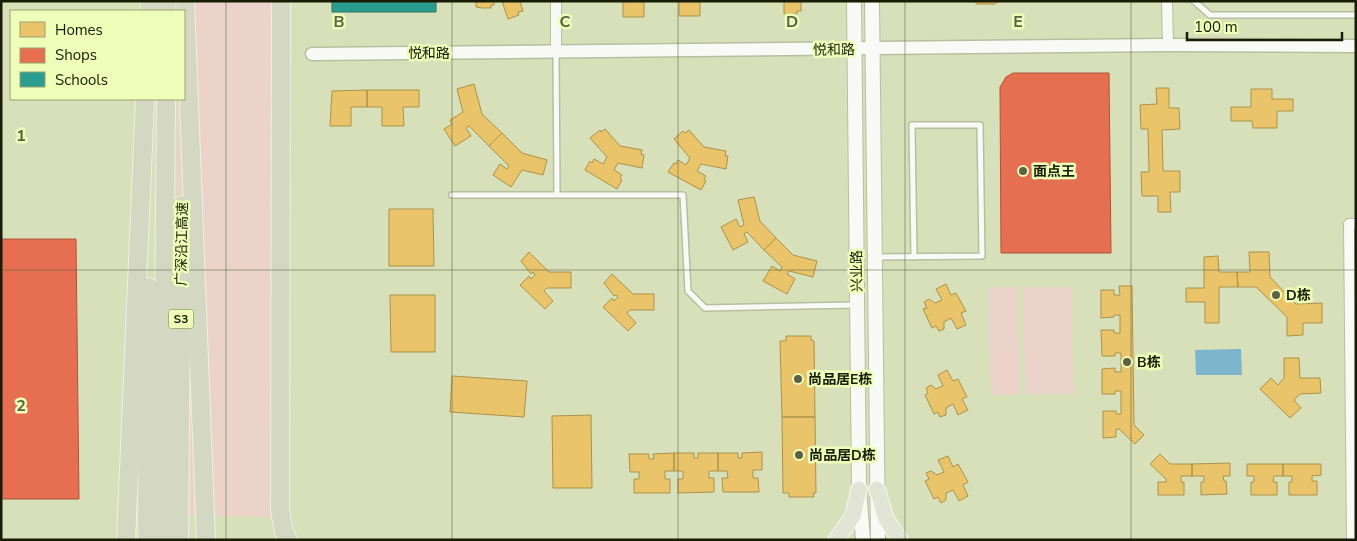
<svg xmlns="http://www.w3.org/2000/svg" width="1357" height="541" viewBox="0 0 1357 541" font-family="'Nunito Sans','Noto Sans SC',sans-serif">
<rect width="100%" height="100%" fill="#d8e0ba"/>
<!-- green -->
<path fill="#ebd3ca" d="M179 1H271V517L174 515 178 99H184Z
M989 287H1017L1020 394 991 395Z
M1023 287H1071L1073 394H1025Z"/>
<!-- water -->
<path fill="#7cb5cc" d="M1241 349 1242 375H1196L1195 350Z"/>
<!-- homes -->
<path fill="#e9c46a" stroke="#aa924b" d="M476 1H494V5H491V8H482L476 7Z
M502 1H520L523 11 518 12 519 15 508 19Z
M623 1H644V17H623Z
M679 1H700V16H679Z
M784 1H801V11H797V14H784Z
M974 1H998L995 4H977Z
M474 84 482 114 502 133 489 146 469 126 466 128 471 136 455 146 444 129 452 124 450 120 463 112 457 89Z
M1156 88H1169V108H1179L1180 129 1162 130 1163 171H1180V192H1170L1171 212H1158V196H1142L1141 172H1149L1148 129H1141L1140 105 1157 104Z
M1251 89H1272V99H1293V111H1277V128H1253L1252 121H1231V107H1251Z
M367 90V107H351V126H330L332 91Z
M367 90H419V107H403L404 126H382V107H367Z
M605 129 620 146 642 150 641 154 644 155 642 168 618 163 614 170 622 175 620 178 622 180 617 189 585 170 590 161 592 163 594 159 603 164 607 157 590 138 600 130 601 132Z
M689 130 704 147 726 151 725 156H728L726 169 701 164 697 171 706 176 704 180 706 181 701 190 668 172 674 163 676 164 678 160 686 165 690 158 674 139 683 131 685 133Z
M502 133 522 153 547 160 543 175 522 170 511 187 493 175 500 164 507 169 509 166 489 146Z
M754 197 760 221 776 238 764 250 747 232 744 234 748 242 733 250 721 227 736 219 740 227 744 225 738 200Z
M389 209H433L434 266H389Z
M776 238 793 255 817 261 813 277 789 271 787 274 795 279 787 294 763 281 772 266 780 271 782 267 764 250Z
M529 252 549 272H571V288H547L544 291 553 301 545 309 520 285 529 276 531 279 535 275 533 272 531 274 521 261Z
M1249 252H1269L1270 277 1296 304 1322 303V323H1303V335L1287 336V317L1256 287H1238L1237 272H1250Z
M1218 256 1219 272H1237L1238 287H1219V323H1205V302H1186V288H1204V257Z
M612 274 633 294H654V310H630L627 313 636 323 628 331 603 307 612 298 614 301 618 297 616 295 614 296 604 283Z
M946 284 951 295 956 293 966 311 961 313 966 325 957 329 951 318 944 322V329L939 331 936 326 932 328 923 309 927 308 924 302 929 299 935 303 942 300 936 289Z
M1119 286H1132L1134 425 1144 435 1135 444 1119 429H1116V437L1103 438V411H1116V414H1121V391H1115V394H1102V369L1115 368V372H1121V353H1115V356H1102L1101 330H1114V333H1120V315H1114V317L1101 318V290H1114V295H1120Z
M390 295H435V352H391Z
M786 336H811V340L814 341 815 417H782L780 341H786Z
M1284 358H1299L1300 378H1320L1321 393 1300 394 1294 400 1301 408 1290 418 1260 389 1271 378 1278 385 1284 378Z
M947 370 953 381 958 379 967 397 962 399 968 410 958 415 953 404 946 408V415L940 417 938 412 934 414 925 395 928 393 926 388 931 385 936 389 943 386 938 375Z
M452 376 527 381 524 417 450 412Z
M591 415 592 488H553L552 416Z
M782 417H815L816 493H813L814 497H789V493H783Z
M762 452V470H753V478H758L759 492H723L722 478H728L727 471H718V453H738V458H742V453Z
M674 453H694V458H698V453H718V471H709V478H714V492L678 493V479H683V471H674Z
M674 453V471H665V479H670V493H634V479H639V472H630L629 454H649V459H654L653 454Z
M1160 454 1170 464H1192V476H1181V482H1184V495H1158V482H1166V479L1150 464Z
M948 456 953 467 958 464 968 482 963 485 968 496 959 501 953 490 946 493V500L941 503 938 497 934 499 925 481 929 479 926 473 931 471 937 475 944 472 938 460Z
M1230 463V476H1223L1224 481H1226L1227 494 1201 495V482H1204V476H1192V464Z
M1247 464H1283V476H1274L1273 482H1277V495H1251V482H1254V476H1247Z
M1283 464H1321V475L1312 476V481H1317V495H1289V482H1292V476H1283Z"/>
<!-- shops -->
<path fill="#e76f51" stroke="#a95639" d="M1013 73H1109L1111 253H1001L1000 87 1006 77Z
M1 239H76L79 499H1Z"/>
<!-- schools -->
<path fill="#2a9d8f" stroke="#257665" d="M332 1H436V12H332Z"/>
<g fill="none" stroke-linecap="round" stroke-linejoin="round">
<defs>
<path id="service" d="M1194 1 1210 15H1356
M556 53 557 195
M452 195H683L688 291 705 308 856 305
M876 257 982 256 980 125H912L914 257"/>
<path id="minor" d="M556 1V53
M1167 1 1168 45
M1352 540 1349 224H1356"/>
<path id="tertiary" d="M312 54 1168 45 1356 46"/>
<path id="secondary" d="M854 1 859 489 863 540
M872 1 878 540"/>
<path id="primary" d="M877 489 886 519 900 540
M836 540 853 516 859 489"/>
<path id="motorway" d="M185 1 206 540
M281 1 280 510 284 532 288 540
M149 11 150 1
M166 11 167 1
M126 540 145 99
M147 540 148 287
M162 540 166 99
M179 540 182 205"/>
</defs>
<!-- service casing -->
<use href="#service" stroke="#b8bea0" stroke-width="8"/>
<!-- minor casing -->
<use href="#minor" stroke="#b8bea0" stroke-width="12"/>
<!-- tertiary casing -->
<use href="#tertiary" stroke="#b8bea0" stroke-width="15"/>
<!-- secondary casing -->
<use href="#secondary" stroke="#b8bea0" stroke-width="16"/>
<!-- primary casing -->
<use href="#primary" stroke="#edf1e0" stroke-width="18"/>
<!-- motorway casing -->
<use href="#motorway" stroke="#edf1e0" stroke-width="20"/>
<!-- service -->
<use href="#service" stroke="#f9faf5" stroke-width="5"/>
<!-- minor -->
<use href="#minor" stroke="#f9faf5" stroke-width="10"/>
<!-- tertiary -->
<use href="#tertiary" stroke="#f9faf5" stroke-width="12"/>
<!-- secondary -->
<use href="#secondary" stroke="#f9faf5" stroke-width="14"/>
<!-- primary -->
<use href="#primary" stroke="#e2e5d6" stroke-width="15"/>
<!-- motorway -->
<use href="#motorway" stroke="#d4d7c2" stroke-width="18"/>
</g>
<!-- grid -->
<path fill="none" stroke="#5b6142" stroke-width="1" stroke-opacity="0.55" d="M226 1V540M452 1V540M678 1V540M905 1V540M1131 1V540M1 270H1356"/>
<!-- markers -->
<g fill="#5b6142" stroke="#eefdb8" stroke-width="2">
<circle cx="1023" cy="171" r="5"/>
<circle cx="1276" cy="295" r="5"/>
<circle cx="1127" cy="362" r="5"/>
<circle cx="798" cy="379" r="5"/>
<circle cx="799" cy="455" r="5"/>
</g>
<g text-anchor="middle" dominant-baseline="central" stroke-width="5" stroke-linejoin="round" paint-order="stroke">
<!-- shield labels -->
<rect fill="#eefdb8" stroke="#586039" stroke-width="1" x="168.5" y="309.5" width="25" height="19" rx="4"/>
<g font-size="12" font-weight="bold" fill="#181c02">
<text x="181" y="319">S3</text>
</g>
<!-- street labels -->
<g font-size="14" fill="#181c02" stroke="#eefdb8">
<text transform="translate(834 50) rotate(-1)">悦和路</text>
<text x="429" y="53">悦和路</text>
<text transform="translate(182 244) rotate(-89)">广深沿江高速</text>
<text transform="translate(857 271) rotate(-91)">兴业路</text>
</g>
<!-- poi labels -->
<g font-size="14" font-weight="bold" fill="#181c02" stroke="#eefdb8" text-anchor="start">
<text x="1033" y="171">面点王</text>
<text x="1286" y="295">D栋</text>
<text x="1137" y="362">B栋</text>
<text x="808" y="379">尚品居E栋</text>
<text x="809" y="455">尚品居D栋</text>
</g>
</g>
<g font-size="16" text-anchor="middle" font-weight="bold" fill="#5b6142" stroke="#eefdb8" stroke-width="5" stroke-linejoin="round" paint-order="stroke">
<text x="339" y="27">B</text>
<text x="565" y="27">C</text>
<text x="792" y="27">D</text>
<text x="1018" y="27">E</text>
<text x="21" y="141">1</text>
<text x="21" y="411">2</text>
</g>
<!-- border -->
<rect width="1357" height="541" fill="none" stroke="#181c02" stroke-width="5"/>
<!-- legend -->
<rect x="10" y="10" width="175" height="90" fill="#eefdb8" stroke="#98a36f"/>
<rect x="20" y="22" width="25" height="15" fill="#e9c46a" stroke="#98a36f"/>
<text x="55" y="35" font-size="15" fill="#181c02">Homes</text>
<rect x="20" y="48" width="25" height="15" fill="#e76f51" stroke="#98a36f"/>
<text x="55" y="60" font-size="15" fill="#181c02">Shops</text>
<rect x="20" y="72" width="25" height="15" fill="#2a9d8f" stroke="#98a36f"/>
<text x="55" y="85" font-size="15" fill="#181c02">Schools</text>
<!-- scale -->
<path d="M1187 32v8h155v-8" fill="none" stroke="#181c02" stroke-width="2.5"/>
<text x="1194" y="32" font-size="15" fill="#181c02" stroke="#eefdb8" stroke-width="4" paint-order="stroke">100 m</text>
</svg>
